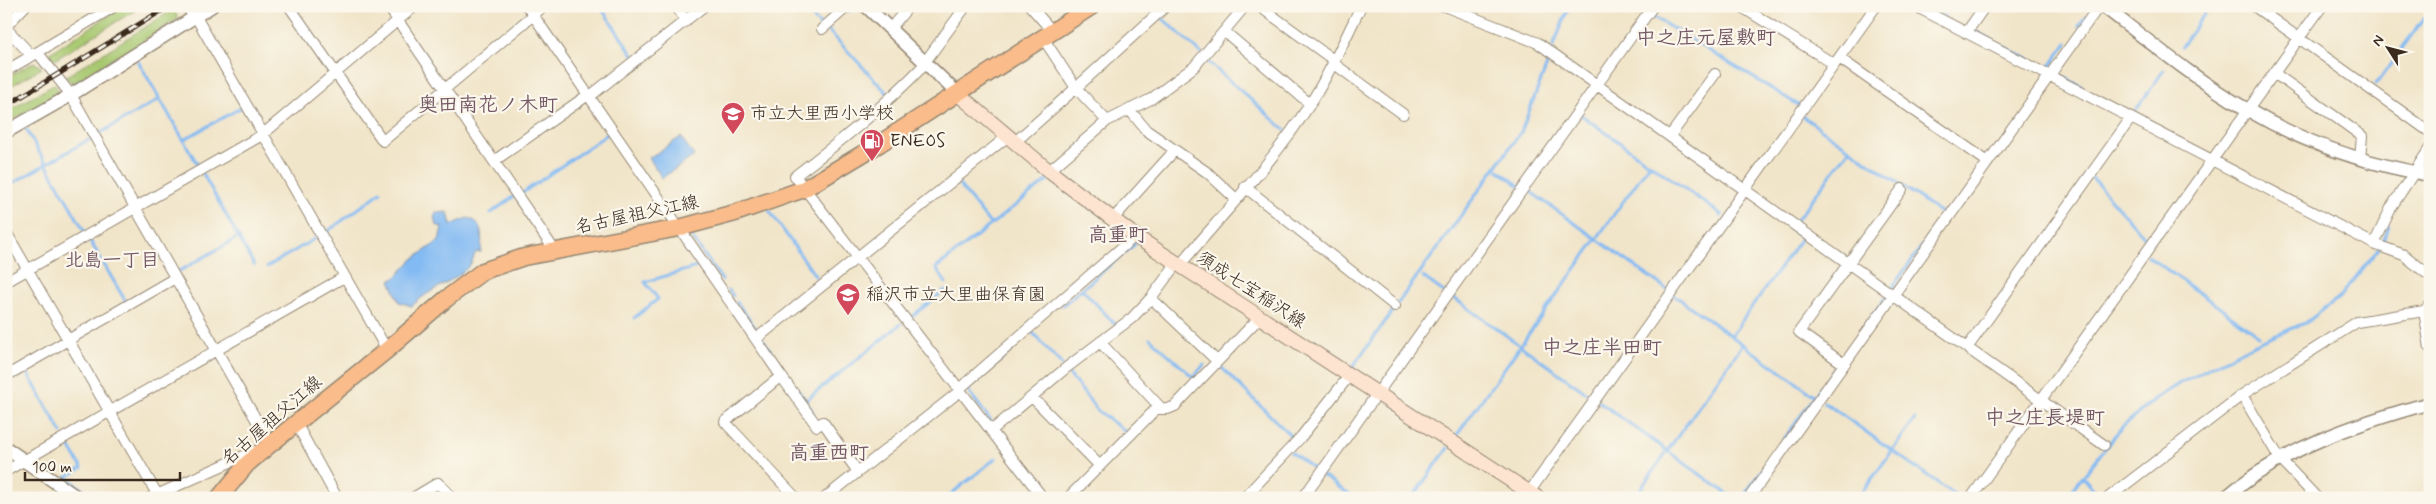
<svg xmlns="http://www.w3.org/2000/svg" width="2436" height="504" viewBox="0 0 2436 504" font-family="Mynerve,'Klee One',sans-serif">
<rect width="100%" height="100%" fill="#fbf7ec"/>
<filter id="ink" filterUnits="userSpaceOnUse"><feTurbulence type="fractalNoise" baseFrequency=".02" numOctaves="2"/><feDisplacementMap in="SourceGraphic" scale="10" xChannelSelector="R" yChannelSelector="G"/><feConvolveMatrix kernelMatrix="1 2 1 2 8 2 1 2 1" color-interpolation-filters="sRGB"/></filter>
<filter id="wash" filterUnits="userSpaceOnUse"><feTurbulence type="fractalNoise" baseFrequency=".0096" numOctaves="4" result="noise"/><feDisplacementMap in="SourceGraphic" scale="20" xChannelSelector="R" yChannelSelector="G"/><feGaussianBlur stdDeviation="1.12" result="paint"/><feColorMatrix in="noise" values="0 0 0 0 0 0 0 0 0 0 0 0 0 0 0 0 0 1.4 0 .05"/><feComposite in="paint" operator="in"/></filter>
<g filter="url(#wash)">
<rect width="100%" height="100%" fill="#f1e5c9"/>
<!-- green -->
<path fill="#a7c870" stroke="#717947" d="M124 6H142L53 61 50 53Z
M174 9 178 19 74 84 65 77Z
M34 62 42 68 6 89V78Z
M55 84 59 93 6 124V112Z"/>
<!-- water -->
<path fill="#82baf3" stroke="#5e7288" d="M681 137 694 156 662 178 649 158Z
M448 212 451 225 467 218C484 220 482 240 481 252H476C473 257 473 262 469 266 455 282 428 289 412 306L399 302 390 280 394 279 413 259 439 241 442 227 436 225 434 216 436 213Z"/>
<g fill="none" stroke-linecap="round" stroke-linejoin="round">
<!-- stream -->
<path stroke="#82baf3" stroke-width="3" d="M600 6 633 55
M803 6 820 25
M1636 6 1645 12
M1927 6 1946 16
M849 11 855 6
M1652 16 1800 106
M1161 17 1201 53
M2079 26 2086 16
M827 29 889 95
M1973 30 1994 41
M1999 44 2048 70
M2182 46 2210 6
M1553 47 1569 6
M1206 60 1285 130
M138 61 199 167
M2047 70 2067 43
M2057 74 2081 86
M2376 84 2430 10
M73 86 117 59
M39 106 60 94
M2133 114 2164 70
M1581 115 1722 215 1720 216
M1802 116 1944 215
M26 129 85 232
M97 135 160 99
M183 140 242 107
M2429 160H2430
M1498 170 1521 187
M203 174 254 265
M2092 178 2149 242
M957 182 991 225
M6 187 90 139
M1528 190 1668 290
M521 194 609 133
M769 210 816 277
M491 213 513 197
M1796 221 1850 149
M689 233 722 280
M324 234 381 192
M89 239 126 302
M2383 241 2388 225
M2148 256 2259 336
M267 267 316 238
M176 273 239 237
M1423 277 1445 293
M946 283 936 268 1049 179
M1082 289 1115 324
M1891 289 1938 224
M729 290 733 296
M1674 295 1815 396
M1451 296 1592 397
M737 302 759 333
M1398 303 1521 132 1550 57
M1063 305 1135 244
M634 318 658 299 645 282 700 266
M910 318 945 290
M1032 332 1062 365
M1731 336 1802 237 1790 228
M762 338 792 382
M1150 338 1193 377 1204 365
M1004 357 1016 346
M1842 358 1887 296
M1220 366 1295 440
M25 369 62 433
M1351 369 1394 309
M1068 373 1098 411 1126 432
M797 388 813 412
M805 401 901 324
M1598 401 1733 498
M1824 402 1959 498
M991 421 969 392V387L1001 360
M1456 436 1650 164
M66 441 82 468 66 477 94 498
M1291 452 1317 471 1319 468
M1323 476 1354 498
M2083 477 2100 497
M57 498 63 494
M946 498 996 458
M1412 498 1448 448
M1634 498 1743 344
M1742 498 1837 365
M1858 498 1915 419
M2066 498 2121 428 2155 399 2180 383 2251 346 2307 322 2341 296 2379 248"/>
</g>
</g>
<g filter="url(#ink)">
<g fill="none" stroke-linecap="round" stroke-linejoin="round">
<defs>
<path id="minor" d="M185 6 196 17 387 350
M289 6 383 141 544 6
M388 6 555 251
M527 6 781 376 725 422 796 498
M676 6 686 21
M1030 6 1053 32
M1259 6 1335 61
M1444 6 1538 43 2104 445
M1740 6 1834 64
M1915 6 2374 244 2404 255 2430 276
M2254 6 2430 132
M6 26 25 6
M6 28 32 56
M822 29 848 6
M890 29 909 6
M1224 31 1310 104
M1966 33 1985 6
M38 53 71 95 270 444
M1839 58 1988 162
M925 62 966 6
M926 63C885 106 842 140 795 176L1043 498
M1333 63 1403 114
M6 71 115 6
M2274 73 2362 136 2360 159
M589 97 704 6
M1129 109 1146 130 1208 173 1236 199
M1107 121 1076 88 1166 6
M1670 136 1715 74
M1015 142 1076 88 1043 38
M494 161 588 95
M1049 171 1107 121 1151 99 1194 67 1245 6
M1245 187 1395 306
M1112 220 1175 150
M6 232 157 494
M2374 244 2392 206 2430 148
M1179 266C1223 214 1274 161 1310 104 1330 73 1345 39 1361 6
M6 282 262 135 415 6
M1151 298 1217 361
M2424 311 2430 348
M756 339 1008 136
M1100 342 1160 407
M1967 348 2131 118
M1844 364 1799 332 1902 189
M6 376 175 278
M781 376 817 426 823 422 858 472
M959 389 1135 236
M2242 395 2280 459 2317 498
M1032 397 1100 466
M296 423 337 498
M991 431 1066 368 1132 318 1151 298 1176 264
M6 471 344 277
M150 498 255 451
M413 498 438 483 453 498
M825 498 960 391
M1068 498 1156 409H1168L1175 406 1259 318
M1244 498 1301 437 1349 376
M1303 498 1653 6
M1525 498 1876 6
M1749 498 2099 6
M1971 498 2322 6
M2108 498 2242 395 2357 322 2424 311 2430 305"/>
<path id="tertiary" d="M866 6 958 94
M2103 6C2150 42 2197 81 2248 110 2304 143 2366 164 2430 175
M6 132 71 95 212 6
M6 448 78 498
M2225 498C2282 448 2358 423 2430 403"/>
<path id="secondary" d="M958 94 1049 171 1135 236 1538 498"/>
<path id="primary" d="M219 498 247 464 268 446 387 350 446 299 483 271 524 257 679 228 735 213 804 189 879 144 1092 6"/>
</defs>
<!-- minor casing -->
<use href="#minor" stroke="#968874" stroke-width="12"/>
<!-- tertiary casing -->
<use href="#tertiary" stroke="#968874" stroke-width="15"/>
<!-- secondary casing -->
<use href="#secondary" stroke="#968874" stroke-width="16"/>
<!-- primary casing -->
<use href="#primary" stroke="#968874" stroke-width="19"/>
<!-- minor -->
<use href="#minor" stroke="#fff" stroke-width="10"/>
<!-- tertiary -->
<use href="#tertiary" stroke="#fff" stroke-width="12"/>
<!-- secondary -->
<use href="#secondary" stroke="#fde4d0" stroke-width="14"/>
<!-- primary -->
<use href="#primary" stroke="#f9bc8a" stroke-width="16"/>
<defs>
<path id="rail" d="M6 106 169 6"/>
</defs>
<!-- rail casing -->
<use href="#rail" stroke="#3b2a1e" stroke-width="5"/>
<!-- rail -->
<use href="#rail" stroke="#fbf7ec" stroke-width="3" stroke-dasharray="9" stroke-linecap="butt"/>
</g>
</g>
<!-- icons -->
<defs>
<symbol id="school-pin" viewBox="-11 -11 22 30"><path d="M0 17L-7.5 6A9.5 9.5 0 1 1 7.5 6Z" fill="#d1495b" stroke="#fbf7ec"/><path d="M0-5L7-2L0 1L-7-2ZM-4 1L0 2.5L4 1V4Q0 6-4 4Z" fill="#fff"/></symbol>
<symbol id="fuel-pin" viewBox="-11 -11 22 30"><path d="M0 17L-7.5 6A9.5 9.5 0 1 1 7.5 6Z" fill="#d1495b" stroke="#fbf7ec"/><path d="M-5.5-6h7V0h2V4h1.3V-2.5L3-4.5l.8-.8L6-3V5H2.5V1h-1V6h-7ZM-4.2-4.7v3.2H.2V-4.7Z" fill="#fff"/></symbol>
</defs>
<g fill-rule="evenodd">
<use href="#school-pin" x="719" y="100" width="28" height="38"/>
<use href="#fuel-pin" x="858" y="127" width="28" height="38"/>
<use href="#school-pin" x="834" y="281" width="28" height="38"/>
</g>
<g text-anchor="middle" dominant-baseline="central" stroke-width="4.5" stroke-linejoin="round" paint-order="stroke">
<!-- poi labels -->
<g font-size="18" fill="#3b2a1e" stroke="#fbf7ec" text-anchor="start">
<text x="750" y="114">市立大里西小学校</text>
<text x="890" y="141">ENEOS</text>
<text x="866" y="295">稲沢市立大里曲保育園</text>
</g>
<!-- street labels -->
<g font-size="18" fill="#3b2a1e" stroke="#fbf7ec">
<text transform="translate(637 215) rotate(-12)">名古屋祖父江線</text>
<text transform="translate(1251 290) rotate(33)">須成七宝稲沢線</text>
<text transform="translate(272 421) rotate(-41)">名古屋祖父江線</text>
</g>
<!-- neighbourhood labels -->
<g font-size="19" font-weight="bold" fill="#745865" stroke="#fbf7ec">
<text x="112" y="260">北島一丁目</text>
</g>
<!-- quarter labels -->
<g font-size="20" font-weight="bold" fill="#745865" stroke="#fbf7ec">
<text x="1706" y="38">中之庄元屋敷町</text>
<text x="488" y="105">奥田南花ノ木町</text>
<text x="1118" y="235">高重町</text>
<text x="1602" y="348">中之庄半田町</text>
<text x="2045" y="418">中之庄長堤町</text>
<text x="829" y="453">高重西町</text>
</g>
</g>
<!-- margin -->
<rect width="2436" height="504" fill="none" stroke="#fbf7ec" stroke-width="25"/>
<!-- north arrow -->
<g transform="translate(2388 48) rotate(306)" stroke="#fbf7ec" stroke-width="4" paint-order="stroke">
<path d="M0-4L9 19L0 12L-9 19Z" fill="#3b2a1e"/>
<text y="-8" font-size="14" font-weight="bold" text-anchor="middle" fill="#3b2a1e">N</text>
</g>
<!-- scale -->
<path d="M25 472v8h155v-8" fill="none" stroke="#3b2a1e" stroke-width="2.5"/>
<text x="32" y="472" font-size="15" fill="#3b2a1e" stroke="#fbf7ec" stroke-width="4" paint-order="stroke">100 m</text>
</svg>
